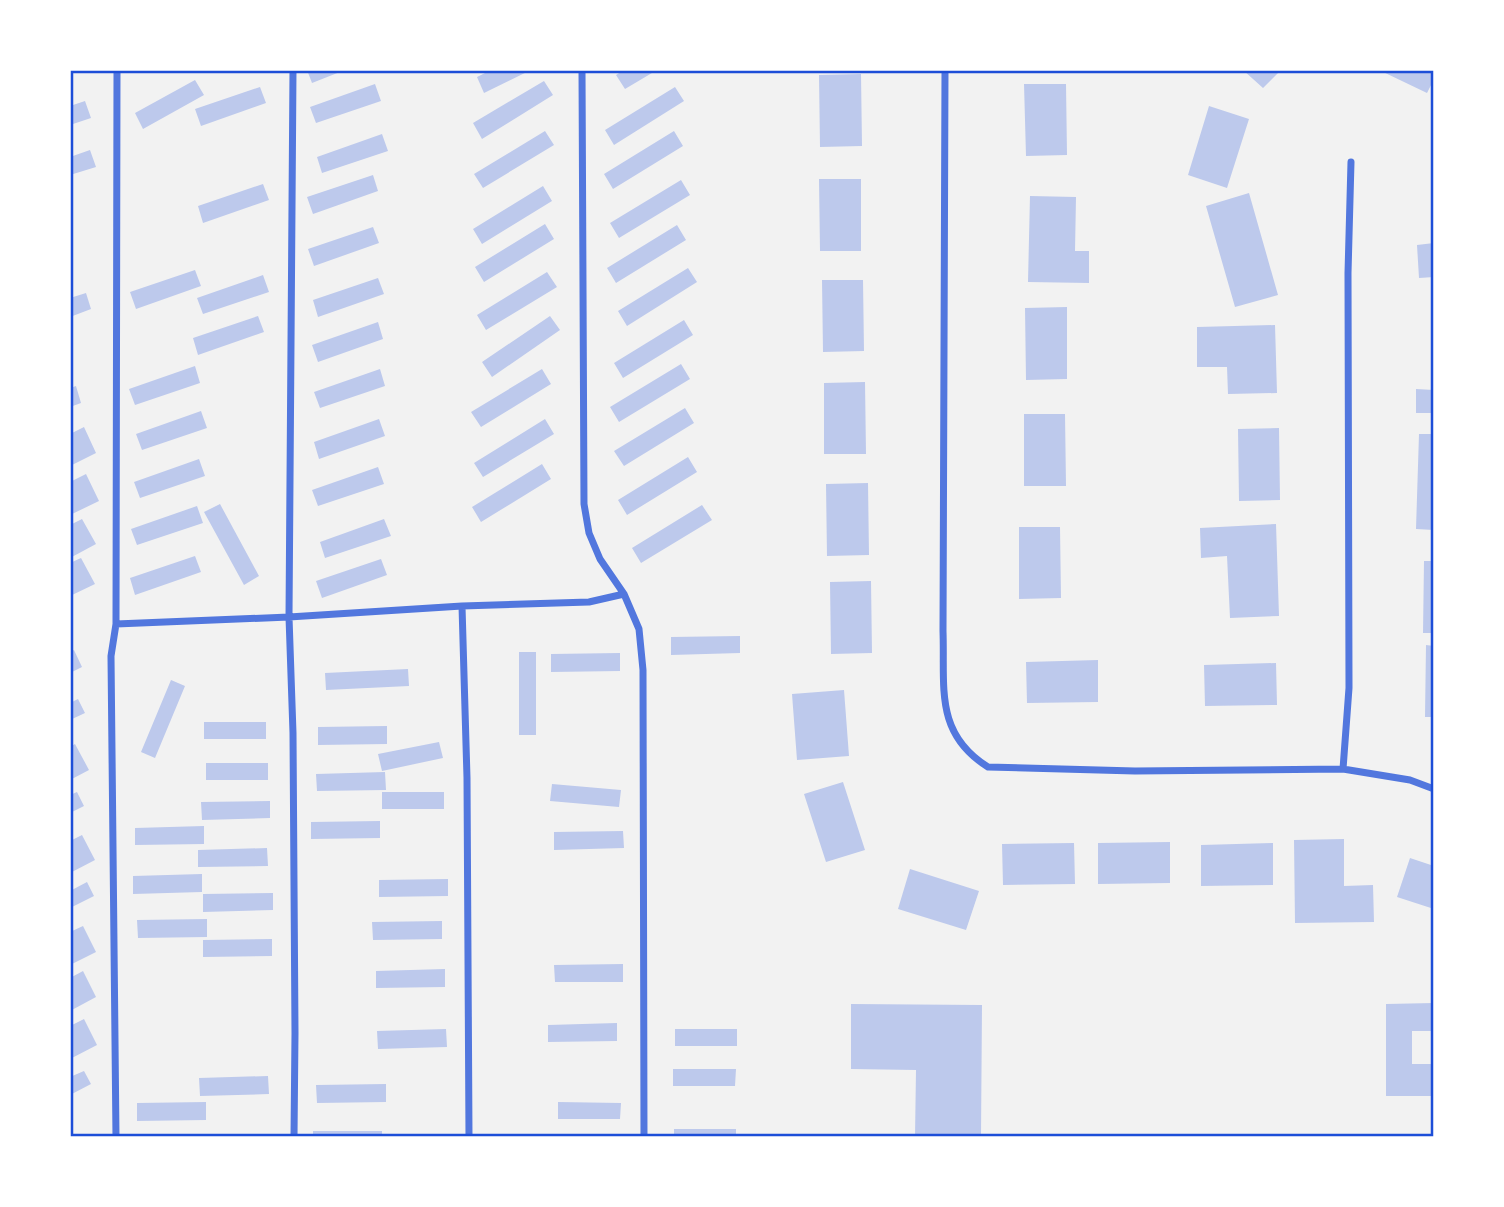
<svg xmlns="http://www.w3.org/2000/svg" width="1504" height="1207" viewBox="0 0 1504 1207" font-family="Montserrat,sans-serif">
<rect width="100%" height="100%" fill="#f2f2f2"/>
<!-- building -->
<path fill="#bdc9ec" d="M307 70H345L312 83Z
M491 70H531L484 93 477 77Z
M624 70H657L625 89 616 75Z
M1243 70H1281L1263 88Z
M1379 70H1434V79L1427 93Z
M861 74 862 146 820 147 819 75Z
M195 80 204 95 143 129 135 113Z
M544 81 553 95 482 139 473 123Z
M375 84 381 101 316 123 310 107Z
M1024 84H1066L1067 155 1026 156Z
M260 87 266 103 201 126 195 109Z
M675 87 684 101 614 145 605 130Z
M85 101 91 118 70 125V106Z
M1209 106 1249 119 1227 188 1188 175Z
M545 131 554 145 483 188 474 174Z
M674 131 683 146 613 189 604 174Z
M382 134 388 151 322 173 317 157Z
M90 150 96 167 70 175V157Z
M373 175 378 191 313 214 307 197Z
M819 179H861V251H820Z
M681 180 690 195 619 238 610 223Z
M263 184 269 200 203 223 198 206Z
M543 186 552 201 482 244 473 229Z
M1249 193 1278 295 1235 307 1206 206Z
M1030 196 1076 197 1075 251H1089V283L1028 282Z
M545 224 554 239 484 282 475 267Z
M677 225 686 240 616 283 607 268Z
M373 227 379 243 314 266 308 249Z
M1434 243V277L1419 278 1417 245Z
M688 268 697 282 627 326 618 311Z
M195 270 201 286 136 309 130 292Z
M547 272 557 287 486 330 477 315Z
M263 275 269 292 203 314 197 298Z
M378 278 384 294 318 317 313 300Z
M822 280H863L864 351 823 352Z
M86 293 91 309 70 317V298Z
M1067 307V379L1026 380 1025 308Z
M258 316 264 332 198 355 193 338Z
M550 316 560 330 492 377 482 362Z
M684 320 693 335 623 378 614 363Z
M378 322 383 339 318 362 312 345Z
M1275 325 1277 393 1228 394 1227 367H1197V327Z
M681 364 690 379 619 422 610 407Z
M195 366 200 383 135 405 129 389Z
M380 369 385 386 320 408 314 392Z
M542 369 551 384 481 427 471 412Z
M865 382 866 454H824V383Z
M76 386 81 403 70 407V388Z
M1416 389 1434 390V413H1416Z
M685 408 694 423 624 466 614 451Z
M201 411 207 428 142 450 136 434Z
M1024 414H1065L1066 486H1024Z
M379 419 385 436 319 459 314 442Z
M545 419 554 434 483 477 474 463Z
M84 427 96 453 70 466V434Z
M1279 428 1280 500 1239 501 1238 429Z
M1419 434H1434V530L1416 529Z
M688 457 697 472 627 515 618 500Z
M199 459 205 476 140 498 134 482Z
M542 464 551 479 481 522 472 507Z
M378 467 384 484 318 506 312 490Z
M86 474 99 501 70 515V482Z
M868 483 869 555 827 556 826 484Z
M220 504 259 576 244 585 204 512Z
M702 505 712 520 641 563 632 548Z
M197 506 203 523 137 545 131 529Z
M82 519 96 544 70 558V525Z
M384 519 391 536 325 558 320 542Z
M1276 524 1279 616 1230 618 1227 556 1201 558 1200 528Z
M1019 527H1060L1061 598 1019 599Z
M195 556 201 572 135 595 130 578Z
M81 558 95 584 70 596V563Z
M381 559 387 575 322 598 316 581Z
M1424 561H1434V633H1423Z
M871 581 872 653 831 654 830 582Z
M740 636V653L671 655V637Z
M1426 645 1434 646V717H1425Z
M74 650 82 667 70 673V652Z
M519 652H536V735H519Z
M620 653V671L551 672V654Z
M1098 660V702L1027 703 1026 662Z
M1276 663 1277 705 1205 706 1204 665Z
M408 669 409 686 326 690 325 673Z
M171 680 185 686 155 758 141 752Z
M844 690 849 756 797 760 792 694Z
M78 699 85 713 70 720V703Z
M204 722H266V739H204Z
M387 726V744L318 745V727Z
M439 742 443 758 382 771 378 754Z
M75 744 89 770 70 780V747Z
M206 763H268V780H206Z
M385 772 386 790 317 791 316 774Z
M843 782 865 850 826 862 804 794Z
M552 784 621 790 619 807 550 801Z
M77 792 84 806 70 813V795Z
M382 792H444V809H382Z
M270 801V818L202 820 201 802Z
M380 821V838L311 839V822Z
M204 826V844L135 845V828Z
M623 831 624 848 554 850V832Z
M82 835 95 860 70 873V841Z
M1344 839V886L1373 885 1374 922 1295 923 1294 840Z
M1170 842V883L1098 884V843Z
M1074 843 1075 884 1003 885 1002 844Z
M1273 843V885L1201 886V845Z
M267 848 268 866 198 867V850Z
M1410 858 1434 866V909L1397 897Z
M910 869 979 891 966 930 898 909Z
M202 874V892L133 894V876Z
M448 879V896L379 897V880Z
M87 882 94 896 70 908V891Z
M273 893V910L203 912V894Z
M207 919V937L138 938 137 920Z
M442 921V939L373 940 372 922Z
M83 926 96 952 70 965V932Z
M272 939V956L203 957V940Z
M623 964V982H555L554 965Z
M445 969V987L376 988V971Z
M83 971 96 997 70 1011V978Z
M1434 1003V1031H1412V1064H1434V1096H1386V1004Z
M851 1004 982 1005 981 1137H915L916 1070 851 1069Z
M84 1019 97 1045 70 1059V1026Z
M617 1023V1041L548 1042V1025Z
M446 1029 447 1047 378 1049 377 1031Z
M675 1029H737V1046H675Z
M673 1069H736L735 1086H673Z
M84 1071 91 1084 70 1095V1077Z
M268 1076 269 1094 200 1096 199 1078Z
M386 1084V1102L317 1103 316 1085Z
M206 1102V1120L137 1121V1103Z
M558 1102 621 1103 620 1119H558Z
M674 1129H736V1137H674Z
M313 1131H382V1137H313Z"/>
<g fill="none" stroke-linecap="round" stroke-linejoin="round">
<!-- minor -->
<path stroke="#5277de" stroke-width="7" d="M293 70 289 617 293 733 295 1033 294 1137
M582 70 584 504 589 533 600 559 624 594 639 629 643 670 644 1137
M945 70 943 631C945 687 934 733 988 767L1135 771 1343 769 1410 780 1434 789
M462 606 467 778 469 1137
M116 624 289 617 462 606 589 602 624 594
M1343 769 1349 688 1348 273 1351 162
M116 1137 111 656 116 624 117 70"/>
</g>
<!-- border -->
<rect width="1504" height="1207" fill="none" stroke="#ffffff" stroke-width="144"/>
<rect x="72" y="72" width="1360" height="1063" fill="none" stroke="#1d4ed8" stroke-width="2.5"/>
</svg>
